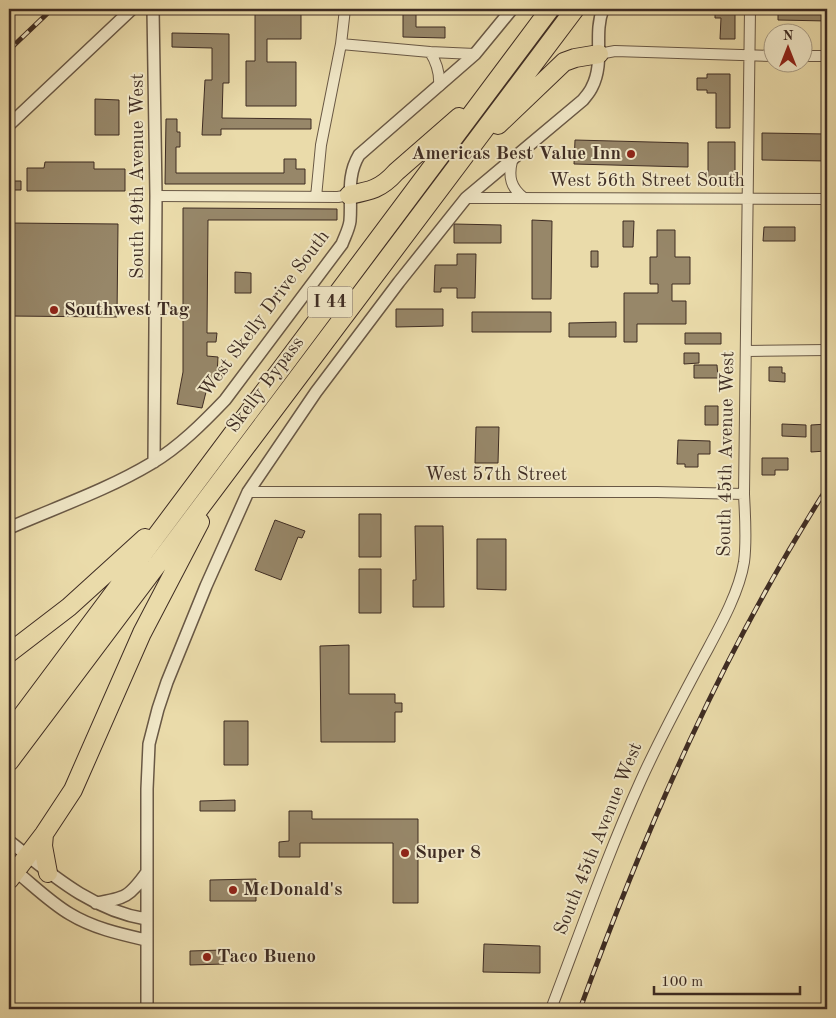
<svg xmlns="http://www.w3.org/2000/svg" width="836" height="1018" viewBox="0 0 836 1018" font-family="'Old Standard TT',serif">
<rect width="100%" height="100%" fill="#eadbaa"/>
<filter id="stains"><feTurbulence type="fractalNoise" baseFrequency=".004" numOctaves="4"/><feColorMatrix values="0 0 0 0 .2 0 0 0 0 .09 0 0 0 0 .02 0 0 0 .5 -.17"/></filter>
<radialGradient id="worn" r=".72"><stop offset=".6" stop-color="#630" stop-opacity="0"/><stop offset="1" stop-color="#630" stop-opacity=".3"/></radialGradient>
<!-- building -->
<path fill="#978769" stroke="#3e2c23" d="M255 9H301V39H267V62H296V106H246V61H255Z
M403 9H416V27H445V38L403 37Z
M715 9H735V39H720L721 18H715Z
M778 9H827V21L778 20Z
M172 33 229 34V83H223L222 118 311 119V129H221V135H202L205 80H212V48L172 47Z
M707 74H730V128H716V93H707V90H697V78H707Z
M95 99 119 100V135H95Z
M166 119H177V132H180V147H176V173H284V159H296V169H305V184H165Z
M762 133 827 134V161L762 160Z
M575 140 688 143V167L574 164Z
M708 142H735V186H718V181H708Z
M45 162H94V169H125V191H27V168H44Z
M9 181H21V190H9Z
M183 208 337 209V220H208L207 333H217L216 342H207V356L218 357 217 375 209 380 202 408 177 404 183 372Z
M532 220 552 221 551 299H532Z
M623 221H634L633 247H623Z
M9 223 118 224 117 317 9 316Z
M454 224 501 225V243H454Z
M764 227H795V241H763Z
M657 230H675V257H690V284H672V301H686V324H637V342H624V293H658V284H650V257H657Z
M591 251H598V267H591Z
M457 254H476L475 298H457V288H441V292H434L435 265H457Z
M235 272 251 273V293H235Z
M396 309H443V326L396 327Z
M472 312H551V332H472Z
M616 322V337H569V323Z
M685 333H721V344H685Z
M684 353H699V363L684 364Z
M694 365H717L718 378H694Z
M769 367H782V373H785V382L769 381Z
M705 406H718V425H705Z
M782 424 806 425V437L782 436Z
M827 424V431H825L826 451 811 452V425Z
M476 427H499L498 463H475Z
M678 440 710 441V454H698V467H685V464H677Z
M762 458H788V470H775V475H762Z
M359 514H381V557H359Z
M275 520 305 531 302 538 298 537 281 580 255 570Z
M415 526H443L444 607H413V580H416Z
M477 539H506V590L477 589Z
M359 569H381V613H359Z
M349 645V694H395V703H402V712H395V742H321L320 646Z
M224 721H248V765H224Z
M235 800V811H200V801Z
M289 811H312V819H418V903H393V843H300V857H279V842L289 841Z
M256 879V901H210V880Z
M484 944 540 946V973L483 972Z
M223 950 224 964 190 965V951Z"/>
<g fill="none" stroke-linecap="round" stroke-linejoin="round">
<defs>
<path id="minor" d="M341 44 430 52 475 54
M430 52C437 63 440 74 439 86
M599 54 615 51 774 56
M804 56H827
M512 161C508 177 511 188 524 198
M156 196 338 197 349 195
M316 197 321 145 341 44 345 9
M466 198 827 199
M747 351 827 350
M248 492H657L744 494
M551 1009C580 933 607 855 641 780 660 738 682 697 704 656 719 628 739 593 744 562 747 540 745 517 744 494L750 9"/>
<path id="tertiary" d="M153 9 156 196 154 462
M9 125 132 9
M9 528C57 507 107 490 152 463 179 447 203 423 225 400L342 244C345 236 349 229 350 221 352 197 346 177 359 155L475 54 512 9
M9 841C51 874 91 910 146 919
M9 866C29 881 48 901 70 914 93 928 120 934 146 940
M96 903C126 898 129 897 147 872
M147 1009V789L149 744 158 709 167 682 206 586 248 492 316 392 399 282 466 198 583 100C586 96 590 92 592 87 605 62 593 34 603 9"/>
<path id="motorway" d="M498 125 564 62 575 58 599 54
M349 195C370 191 381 189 396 172L459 117
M9 653 69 607 145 538
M9 733 550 9
M9 762 575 9
M44 834 43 846 48 873
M9 880 44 834 73 790 142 633 200 522"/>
</defs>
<!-- minor casing -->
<use href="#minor" stroke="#695845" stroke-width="12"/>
<!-- tertiary casing -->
<use href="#tertiary" stroke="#695845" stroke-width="14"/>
<!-- motorway casing -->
<use href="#motorway" stroke="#3e2c23" stroke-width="20"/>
<!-- minor -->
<use href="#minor" stroke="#f1e8c8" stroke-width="10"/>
<!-- tertiary -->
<use href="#tertiary" stroke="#f1e8c8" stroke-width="11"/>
<!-- motorway -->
<use href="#motorway" stroke="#eadbaa" stroke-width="18"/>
<defs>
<path id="rail" d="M9 50 52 9
M580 1009C646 828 723 651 827 488"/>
</defs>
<!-- rail casing -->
<use href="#rail" stroke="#3e2c23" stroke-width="5"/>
<!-- rail -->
<use href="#rail" stroke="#f1e8c8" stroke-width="3" stroke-dasharray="9" stroke-linecap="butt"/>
</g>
<!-- markers -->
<g fill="#8f2418" stroke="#f1e8c8" stroke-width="2">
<circle cx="631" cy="154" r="5"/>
<circle cx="54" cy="310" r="5"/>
<circle cx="405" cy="853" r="5"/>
<circle cx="233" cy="890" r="5"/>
<circle cx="207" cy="957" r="5"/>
</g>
<g text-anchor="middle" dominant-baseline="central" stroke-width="4" stroke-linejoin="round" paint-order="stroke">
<!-- shield labels -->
<rect fill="#f1e8c8" stroke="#746454" stroke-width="1" x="307.5" y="286.5" width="45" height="31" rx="4"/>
<g font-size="18" font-weight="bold" fill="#3e2c23">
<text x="330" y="302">I 44</text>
</g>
<!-- poi labels -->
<g font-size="19" font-weight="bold" fill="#3e2c23" stroke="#f1e8c8" text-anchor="start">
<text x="621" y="154" text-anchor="end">Americas Best Value Inn</text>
<text x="64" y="310">Southwest Tag</text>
<text x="415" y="853">Super 8</text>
<text x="243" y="890">McDonald's</text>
<text x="217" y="957">Taco Bueno</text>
</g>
<!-- street labels -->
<g font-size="19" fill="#3e2c23" stroke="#f1e8c8">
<text transform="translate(138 176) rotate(-90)">South 49th Avenue West</text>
<text x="647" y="181">West 56th Street South</text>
<text transform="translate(265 314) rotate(-53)">West Skelly Drive South</text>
<text transform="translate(266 385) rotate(-53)">Skelly Bypass</text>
<text transform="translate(727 454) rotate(-89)">South 45th Avenue West</text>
<text x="496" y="475">West 57th Street</text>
<text transform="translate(599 839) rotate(-68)">South 45th Avenue West</text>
</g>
</g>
<!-- margin -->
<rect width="836" height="1018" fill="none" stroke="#eadbaa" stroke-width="30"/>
<rect x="10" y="10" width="816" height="998" fill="none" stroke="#3e2c23" stroke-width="2.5"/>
<rect x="15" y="15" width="806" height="988" fill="none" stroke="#3e2c23"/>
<!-- north arrow -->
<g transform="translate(788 48)"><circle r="24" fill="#f1e8c8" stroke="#a99d86"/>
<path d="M0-4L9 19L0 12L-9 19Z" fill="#8f2418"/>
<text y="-8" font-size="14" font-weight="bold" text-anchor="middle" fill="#3e2c23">N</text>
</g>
<!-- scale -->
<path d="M654 986v8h146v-8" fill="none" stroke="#3e2c23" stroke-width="2.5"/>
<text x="661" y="986" font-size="15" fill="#3e2c23" stroke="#f1e8c8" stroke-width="4" paint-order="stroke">100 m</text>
<rect width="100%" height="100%" filter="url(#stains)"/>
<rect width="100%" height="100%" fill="url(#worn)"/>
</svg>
